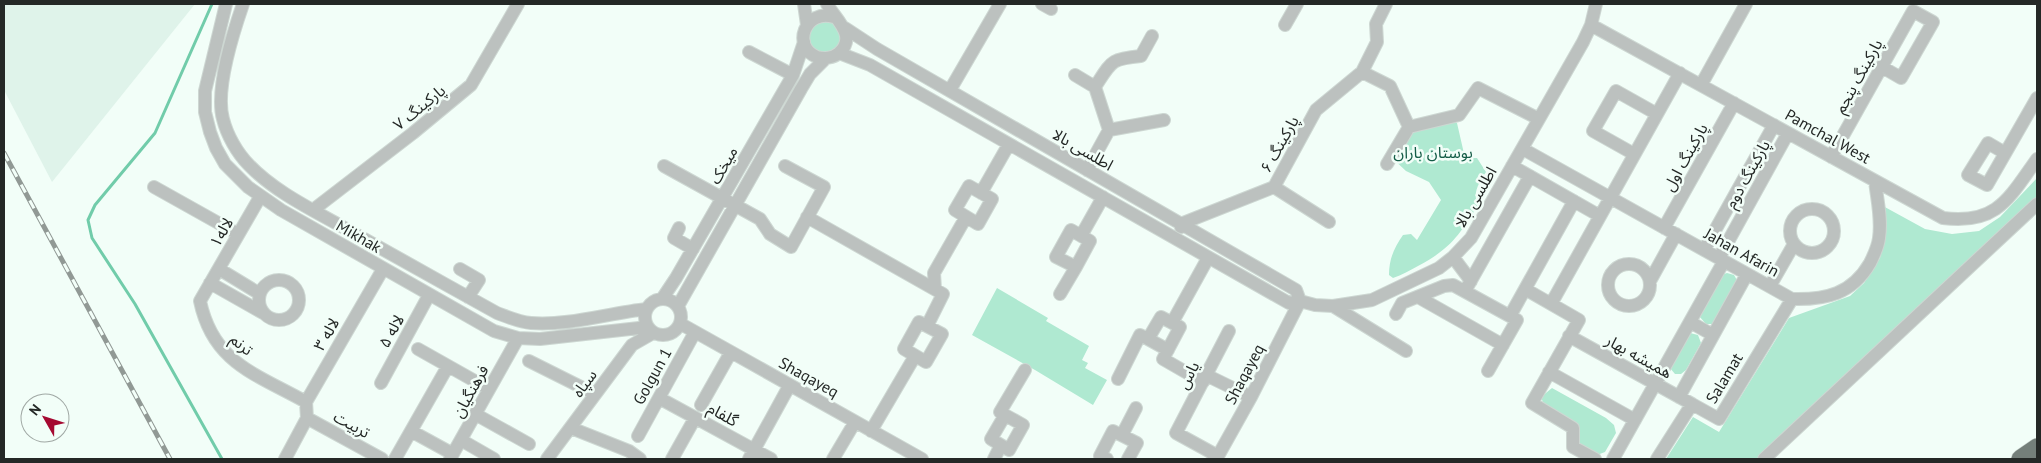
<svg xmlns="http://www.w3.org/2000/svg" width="2041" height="463" viewBox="0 0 2041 463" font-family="'PT Sans','Noto Sans Arabic',sans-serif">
<rect width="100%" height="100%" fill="#f2fef8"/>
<!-- built -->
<path fill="#dff3ea" d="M4 4H195L52 182 4 90Z"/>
<!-- green -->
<path fill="#afe9d1" d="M809 37a16 16 0 1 1 32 0a16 16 0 1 1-32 0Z
M1447 119 1457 123 1465 158H1477L1486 172C1479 183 1472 193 1478 205 1459 236 1450 249 1418 266 1410 270 1402 275 1393 278L1389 275C1389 259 1394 248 1403 235L1411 234 1417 240 1441 200 1429 182 1406 171 1391 157C1409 130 1417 127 1447 119Z
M2037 178V208L1768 459H1666L1693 417 1719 432 1789 318 1850 296 1864 283 1880 258 1884 240 1883 206 1925 229 1952 234 1979 231 2000 217Z
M1727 273 1734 275 1738 282 1713 324H1706L1699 316 1724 274Z
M997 288 1048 318 1046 321 1089 346 1082 360 1088 363 1085 368 1107 380 1093 405 1035 370 972 335Z
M1690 333 1698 335 1701 343 1686 370 1681 374H1675L1670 368Z
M1552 388 1606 418 1614 425 1616 433 1605 452 1597 455 1578 443 1580 434 1577 425 1544 405 1541 397Z"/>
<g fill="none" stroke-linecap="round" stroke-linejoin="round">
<!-- stream -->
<path stroke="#71ccaa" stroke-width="3" d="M212 4 155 133 95 205 88 220 92 238 135 304 222 459"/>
<defs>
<path id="minor" d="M226 4 205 91V112L210 132 216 148 225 164 248 187 281 210 494 331 518 338 540 339 648 327
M243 4C233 33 215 90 223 119 227 135 237 153 249 165 274 191 309 208 341 226 392 255 445 284 497 313 508 317 519 322 531 323 568 326 609 313 647 309
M804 4 807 25
M827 4C835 19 858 36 839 53 833 58 824 59 817 57 791 47 805 8 834 17
M1042 4 1051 9
M1285 25 1297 4
M1591 25 1943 218C1997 225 2009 198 2037 159
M845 28 877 49 1296 290 1300 301
M749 52 793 75
M839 53 870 65 1289 303 1300 301 1315 305 1333 306 1372 300 1439 268 1453 257 1471 238 1583 42 1591 25 1596 4
M1362 72 1390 86 1409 127
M1075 75 1095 87
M1701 85 1746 4
M950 90 1000 4
M1109 130 1164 120
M1523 149 1792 299C1826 300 1852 294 1870 263 1874 255 1878 247 1879 238 1882 219 1877 199 1875 181
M2005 153 1988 143 1968 175 1987 185 2037 98
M1634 154 1593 131 1616 91 1657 114
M1831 157 1913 11 1933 22 1901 78 1882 67
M1387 164 1409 127 1459 115 1478 88 1539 119
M664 166 760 219 770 234 791 247 824 187 785 166
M1512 166 1600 216
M1087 170 1109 130 1095 87C1112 61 1110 59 1141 56L1152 36
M969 186 992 199 978 224 955 210Z
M154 187 238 234
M1274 187 1329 222
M981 193 1009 144
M260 197 200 301C213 363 256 374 306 402
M1790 231a22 22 0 1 1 44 0a22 22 0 1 1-44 0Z
M313 210 413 133 471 85 518 4
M807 217 943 294 927 326
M1181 227 1183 223 1274 187 1316 110 1362 72 1377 42 1376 24 1386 4
M679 228 674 238 693 249
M1664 228 1734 103
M1071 230 1090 241 1076 267 1056 257Z
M1081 236 1103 197
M1704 250 1774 125
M1453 257 1471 281
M1719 258 1788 133
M1608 285a21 21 0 1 1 42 0a21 21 0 1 1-42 0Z
M219 269 260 294
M460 269 479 280 468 297
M259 300a20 20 0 1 1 40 0a20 20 0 1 1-40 0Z
M1650 281 1676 234
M210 283 263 313
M1770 286 1794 244
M935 289 934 273 966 217
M1525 289 1579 320 1532 403 1573 428V447L1595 459
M1465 291 1530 176
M1060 294 1076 267
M1418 297 1503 345
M645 317a18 18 0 1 1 36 0a18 18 0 1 1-36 0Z
M662 299 676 278 793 75 804 42
M1551 304 1680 73
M678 306 801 89 810 74 826 58
M1333 306 1406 351
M1396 314 1402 303 1444 286 1453 285 1517 320 1488 371
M1510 316 1574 201
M919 322 942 334 926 362 904 349Z
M1690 322 1713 335
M1172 323 1208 258
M681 324 922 459
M1569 336 1692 404
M418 349 489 389
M1168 350 1148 339 1161 317 1180 327 1163 359 1203 382
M529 361 595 394
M1549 372 1635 420
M1206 375 1251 397
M1118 379 1140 335 1148 339
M381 383 429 295
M1679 397 1747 274
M659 398 771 459
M701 405 731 352
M475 414 529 444
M1005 415 1023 425 1009 450 991 439Z
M1005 415 1000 412 1025 370
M307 418 306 402 383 269
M307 418 382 459
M571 428 629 451 640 459
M411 431 453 454
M871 431 915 356
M1122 435 1136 408
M638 436 695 332
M461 440 494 459
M1218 456 1176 433 1229 331
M285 459 307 418
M395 459 448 366
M450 459 518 338
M547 459 632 345 653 333
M672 459 695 418
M749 459 787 390
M833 459 855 422
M994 459 1001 445
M1107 459 1100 456 1113 431 1137 443 1128 459
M1213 459 1218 456 1251 397 1300 301
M1613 459 1724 261
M1657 459 1692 404 1719 419 1792 299
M1764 459 2037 204"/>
<path id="highway" d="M2021 459 2037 448"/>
</defs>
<!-- minor casing -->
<use href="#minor" stroke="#cdd7d2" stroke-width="14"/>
<!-- highway casing -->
<use href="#highway" stroke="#cdd7d2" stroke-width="20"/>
<!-- minor -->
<use href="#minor" stroke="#bcc1bf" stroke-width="12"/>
<!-- highway -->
<use href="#highway" stroke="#747f7a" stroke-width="19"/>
<defs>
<path id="rail" d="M4 153 170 459"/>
</defs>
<!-- rail casing -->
<use href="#rail" stroke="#919995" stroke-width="5"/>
<!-- rail -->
<use href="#rail" stroke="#f2fef8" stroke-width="3" stroke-dasharray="9" stroke-linecap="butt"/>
</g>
<g text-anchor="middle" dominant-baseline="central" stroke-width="5" stroke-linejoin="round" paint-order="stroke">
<!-- street labels -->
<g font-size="16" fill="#242826" stroke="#f2fef8">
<text transform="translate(1858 76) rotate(-61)">پارکینگ پنجم</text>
<text transform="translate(419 107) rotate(-39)">پارکینگ ۷</text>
<text transform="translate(1828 136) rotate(29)">Pamchal West</text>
<text transform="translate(1279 144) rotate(-61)">پارکینگ ۶</text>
<text transform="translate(1083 149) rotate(30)">اطلسی بالا</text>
<text transform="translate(1685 157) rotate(-61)">پارکینگ اول</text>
<text transform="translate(723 165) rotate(-60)">میخک</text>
<text transform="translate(1747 174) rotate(-61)">پارکینگ دوم</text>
<text transform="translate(1475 197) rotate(-60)">اطلسی بالا</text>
<text transform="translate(221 232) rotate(-60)">لاله۱</text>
<text transform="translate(359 236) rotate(30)">Mikhak</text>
<text transform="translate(1742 252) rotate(29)">Jahan Afarin</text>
<text transform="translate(391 331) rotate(-61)">لاله ۵</text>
<text transform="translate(326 334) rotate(-60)">لاله ۳</text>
<text transform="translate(242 344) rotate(40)">ترنم</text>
<text transform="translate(1639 356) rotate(29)">همیشه بهار</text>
<text transform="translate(1244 374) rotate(-62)">Shaqayeq</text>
<text transform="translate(1188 375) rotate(-63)">یاس</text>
<text transform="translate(652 376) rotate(-61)">Golgun 1</text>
<text transform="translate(809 377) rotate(29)">Shaqayeq</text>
<text transform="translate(1724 378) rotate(-59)">Salamat</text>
<text transform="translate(584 383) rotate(-54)">سپاه</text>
<text transform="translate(470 391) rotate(-61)">فرهنگیان</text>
<text transform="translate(723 414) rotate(29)">گلفام</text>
<text transform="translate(352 424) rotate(29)">تربیت</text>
</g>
<!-- park labels -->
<g font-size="16" fill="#135c46" stroke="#f2fef8">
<text x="1433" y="152">بوستان باران</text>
</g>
</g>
<!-- border -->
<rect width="2041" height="463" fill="none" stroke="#242826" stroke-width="10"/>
<!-- north arrow -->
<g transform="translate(45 418) rotate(309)"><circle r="24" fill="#f2fef8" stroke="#a0a8a4"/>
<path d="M0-4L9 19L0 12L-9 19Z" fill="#a50931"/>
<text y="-8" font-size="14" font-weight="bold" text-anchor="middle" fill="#242826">N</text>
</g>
</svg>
